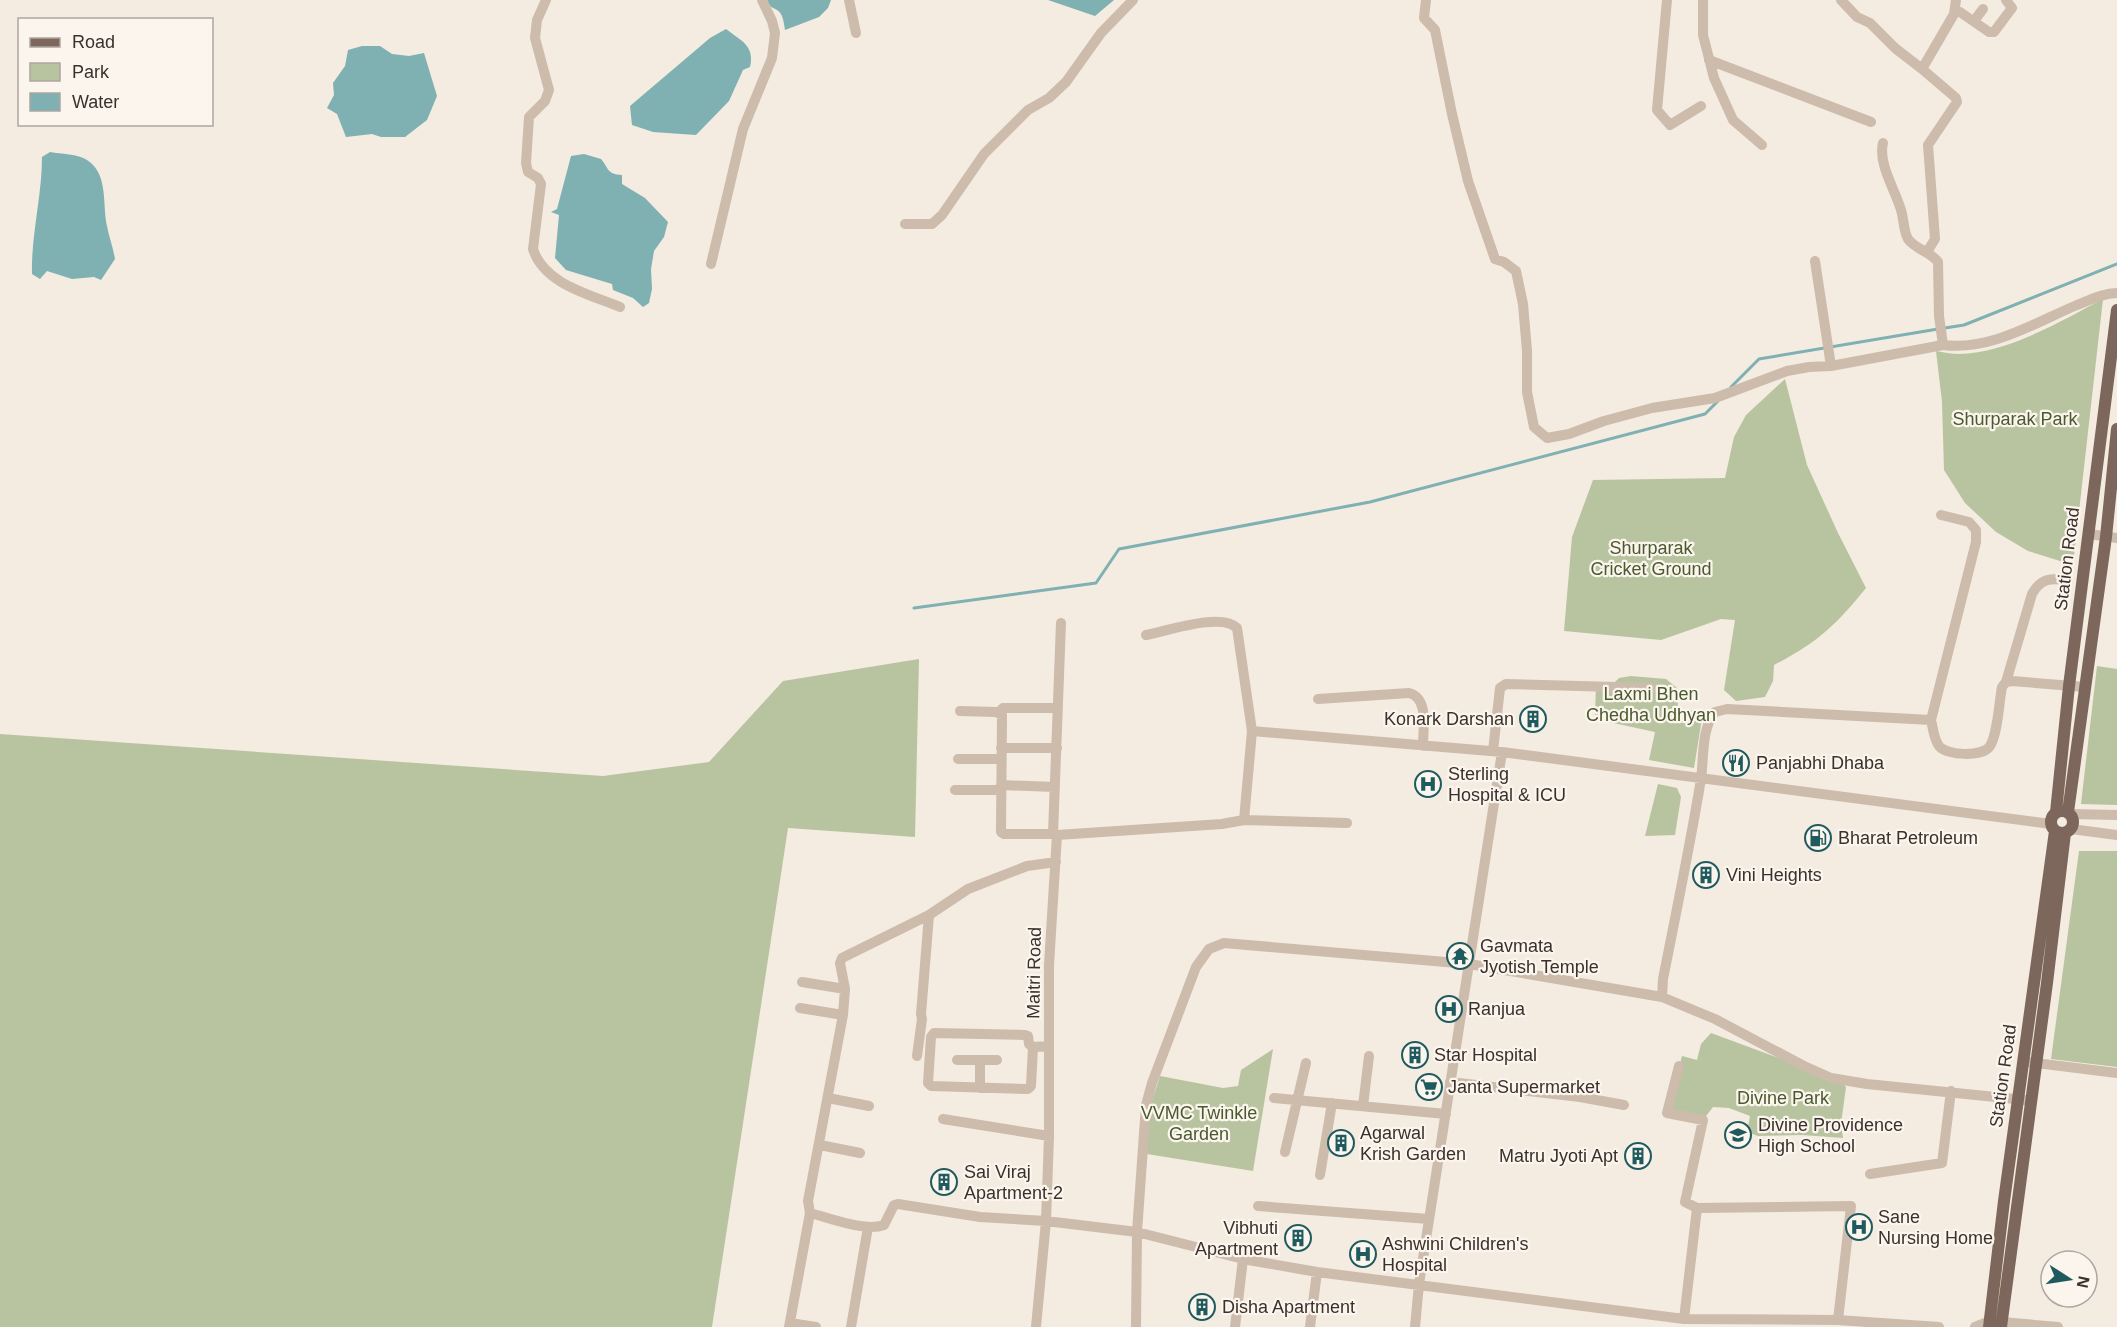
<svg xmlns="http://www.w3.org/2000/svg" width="2117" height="1327" viewBox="0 0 2117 1327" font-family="Helvetica,sans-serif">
<rect width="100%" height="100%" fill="#f4ebe1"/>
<!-- green -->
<path fill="#b8c4a0" d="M2103 299 2073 565 2028 551 1996 532 1965 503 1944 470 1942 402 1936 351C1943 352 1951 354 1959 354 2008 353 2061 321 2103 299Z
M1785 379 1807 465 1838 533 1866 588C1836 625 1817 643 1774 665L1773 681 1765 697 1736 701 1724 690 1735 620 1721 619 1661 640 1564 631 1572 537 1593 480 1725 478 1734 437 1746 415Z
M919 659 915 837 788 828 712 1327H0V734L603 776 709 762 783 681Z
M2097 666 2117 669V805L2081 804Z
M1631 676 1666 679 1677 688 1678 709 1703 712 1694 768 1649 760 1655 732 1595 719 1596 682H1615L1619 678Z
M1658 784 1677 788 1681 797 1675 835 1645 836Z
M2079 851H2117V1067L2051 1059Z
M1711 1033 1841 1081 1846 1087 1841 1124 1843 1138 1802 1135 1758 1136 1747 1132 1750 1116 1729 1108 1713 1107 1703 1120 1667 1113 1682 1056 1697 1060 1701 1044Z
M1273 1049 1253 1171 1147 1154 1150 1107 1160 1076 1223 1088 1238 1086 1241 1070Z"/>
<!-- water -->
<path fill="#7fb0b2" d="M763 0H831L828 8 819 17 785 30C782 4 776 14 763 0Z
M1048 0H1114L1095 16Z
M726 29C741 41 755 45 750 67L743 70 729 101 696 135 653 132 632 125 630 106 710 38Z
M362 46H380L392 54 409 56 424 53 437 96 427 120 405 137H381L372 134 346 137 337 114 327 108 334 95 333 83 345 66 348 50Z
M50 152C61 154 78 154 87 160 109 174 102 205 107 226 109 237 113 247 115 259L101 280 94 277 72 279 47 271 40 279 32 274C31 235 42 196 42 157Z
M584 154 601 159C609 168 606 174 622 175V184L645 198 668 222 664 237 654 251 651 269 652 289 649 303 643 307 633 298 613 290 612 284 566 270 555 258 559 215 551 212 557 209 571 156Z"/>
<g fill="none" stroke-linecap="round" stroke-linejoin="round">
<!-- stream -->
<path stroke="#7fb0b2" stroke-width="3" d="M1945 328 1964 325 2117 264
M1731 387 1759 359 1938 329
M914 608 1096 583 1119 549 1370 502 1705 414 1718 401"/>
<!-- minor -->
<path stroke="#cdbbac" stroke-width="10" d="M546 0 537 20 535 38 549 90 545 101 529 117 526 163 528 172 538 178 541 184 533 249C544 284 589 294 620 307
M849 0 856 33
M1426 0 1424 18 1435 30 1452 114 1468 181 1495 259 1504 262 1516 271 1523 304 1527 351V392L1534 427 1547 438 1569 434 1604 421 1652 408 1715 398 1787 371 1809 367 1831 366 1943 345C1991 351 2034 323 2077 305 2090 300 2103 293 2117 293
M1667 0 1657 110 1670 125 1701 106
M1703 0V35L1714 78 1733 120 1762 145
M1841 0 1857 17 1870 23 1895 48 1922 69 1954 14 1956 0
M1960 12 1989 32H1994L2012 8 2006 0
M1974 21 1983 9
M1709 60 1871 122
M1922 69 1956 98 1957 102 1928 145 1935 239 1927 252
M1883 143C1878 163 1894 188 1900 207 1904 216 1903 231 1908 239 1916 250 1930 251 1938 262L1939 316 1943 345
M905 224H932L942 215 984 154 1028 110 1049 98 1066 82 1101 33 1133 0
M1815 261 1831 366
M711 264 743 129 772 58 775 33 772 21 762 0
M2089 534 2117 538
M1146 635C1167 631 1222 612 1237 628L1252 731
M2006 682 2032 594C2041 578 2050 578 2068 580
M1318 699 1409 693C1429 698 1423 728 1423 746
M960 711 996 712 1002 715 1001 832 1004 834H1053
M999 712 1003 708H1057
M1931 720 1976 542V530L1969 522 1941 515
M1001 748H1057
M1493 751 1500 688 1506 684 1653 688
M958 759H1001
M1001 785 1055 787
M955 790H1001
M2071 814 2117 815
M1244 820 1347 823
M2071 829 2117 835
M1057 835 1222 824 1244 820 1252 731 1502 752 2051 824
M802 982 845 989
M800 1008 843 1015
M1033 1047 1029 1044 1028 1036 1025 1035 934 1033 931 1037 928 1083 931 1086 1028 1089 1031 1086 1033 1047 1049 1046
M917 1056 922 1019 921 1014 929 915
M957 1060H997
M980 1060V1088
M2028 1062 2117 1073
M1679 1066 1667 1113 1703 1120 1685 1202 1697 1208 1684 1319
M1450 1082 1580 1097 1624 1105
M828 1098 869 1106
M1274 1098 1446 1114
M2025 1100 1867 1084 1831 1078 1804 1066 1715 1019 1662 997 1663 979C1676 913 1690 846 1701 779 1704 758 1701 729 1715 712L1727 709 1931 720C1933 728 1934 740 1939 746 1947 756 1983 757 1990 746 1998 733 1999 702 2002 687L2006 682 2012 681 2085 687
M1363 1106 1369 1056
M943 1119 1049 1136
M820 1145 860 1153
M1285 1152 1306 1063
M1870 1174 1942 1163 1951 1091
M1320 1175 1332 1103
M1258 1206 1429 1219
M1697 1208 1851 1206 1838 1320
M810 1213C830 1218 865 1232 884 1225L894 1205 898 1204 980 1217 1046 1221 1137 1232 1243 1259 1317 1272 1684 1319 1838 1320 1939 1327
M790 1323 816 1327
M789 1327 810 1213 808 1201 843 1015 845 989 840 963 842 958 929 915 968 889 1027 866 1056 862
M851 1327 868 1227
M1036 1327 1046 1221 1049 1136V965L1057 835 1053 834 1061 623
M1136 1327 1137 1232 1146 1105 1152 1083 1196 967 1209 949 1224 943 1469 964 1662 997
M1235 1327 1243 1259
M1310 1327 1317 1272
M1415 1327 1419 1284 1502 752
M1975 1327 1990 1321 2058 1327"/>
<!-- major -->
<path stroke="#7d675c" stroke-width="12" d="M2051 822a11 11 0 1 1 22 0a11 11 0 1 1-22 0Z
M2056 812 2069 686 2117 310
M2068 812 2106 537 2117 429
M1989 1327 2004 1201 2055 831
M2001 1327 2047 983 2065 833"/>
</g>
<!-- icons -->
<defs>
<symbol id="building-ring" viewBox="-11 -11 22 22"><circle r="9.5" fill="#fbf5ee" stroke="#1f5a5e" stroke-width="1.5"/><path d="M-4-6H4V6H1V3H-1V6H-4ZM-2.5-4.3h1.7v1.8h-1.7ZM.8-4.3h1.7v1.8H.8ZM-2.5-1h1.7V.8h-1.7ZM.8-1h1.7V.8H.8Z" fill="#1f5a5e"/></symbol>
<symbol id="restaurant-ring" viewBox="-11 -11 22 22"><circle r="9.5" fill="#fbf5ee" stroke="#1f5a5e" stroke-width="1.5"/><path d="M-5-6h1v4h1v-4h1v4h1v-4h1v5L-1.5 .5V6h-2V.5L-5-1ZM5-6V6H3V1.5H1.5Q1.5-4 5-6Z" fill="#1f5a5e"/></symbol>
<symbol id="hospital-ring" viewBox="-11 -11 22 22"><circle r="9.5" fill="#fbf5ee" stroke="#1f5a5e" stroke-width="1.5"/><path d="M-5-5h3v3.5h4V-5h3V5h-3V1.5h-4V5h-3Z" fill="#1f5a5e"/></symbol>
<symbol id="fuel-ring" viewBox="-11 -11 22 22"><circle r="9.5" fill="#fbf5ee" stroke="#1f5a5e" stroke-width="1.5"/><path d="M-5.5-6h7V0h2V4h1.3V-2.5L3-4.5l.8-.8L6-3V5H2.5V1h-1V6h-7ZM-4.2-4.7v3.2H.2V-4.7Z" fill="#1f5a5e"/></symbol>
<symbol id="temple-ring" viewBox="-11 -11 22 22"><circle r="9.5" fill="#fbf5ee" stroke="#1f5a5e" stroke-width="1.5"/><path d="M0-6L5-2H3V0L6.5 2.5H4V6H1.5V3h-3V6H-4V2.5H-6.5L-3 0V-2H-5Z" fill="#1f5a5e"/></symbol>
<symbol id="supermarket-ring" viewBox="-11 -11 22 22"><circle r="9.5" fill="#fbf5ee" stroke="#1f5a5e" stroke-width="1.5"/><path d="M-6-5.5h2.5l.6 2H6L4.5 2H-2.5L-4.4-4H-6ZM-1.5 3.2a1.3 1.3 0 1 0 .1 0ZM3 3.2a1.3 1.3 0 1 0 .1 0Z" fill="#1f5a5e"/></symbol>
<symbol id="school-ring" viewBox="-11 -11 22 22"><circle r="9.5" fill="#fbf5ee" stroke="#1f5a5e" stroke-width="1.5"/><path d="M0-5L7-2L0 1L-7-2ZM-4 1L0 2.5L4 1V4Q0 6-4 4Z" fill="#1f5a5e"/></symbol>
</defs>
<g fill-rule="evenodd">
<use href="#building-ring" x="1518" y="704" width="30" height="30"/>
<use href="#restaurant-ring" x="1721" y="748" width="30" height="30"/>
<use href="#hospital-ring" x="1413" y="769" width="30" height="30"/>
<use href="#fuel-ring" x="1803" y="823" width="30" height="30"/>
<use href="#building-ring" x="1691" y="860" width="30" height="30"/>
<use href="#temple-ring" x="1445" y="941" width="30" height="30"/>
<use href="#hospital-ring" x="1434" y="994" width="30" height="30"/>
<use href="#building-ring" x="1400" y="1040" width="30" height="30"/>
<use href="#supermarket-ring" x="1414" y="1072" width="30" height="30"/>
<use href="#school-ring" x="1723" y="1120" width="30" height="30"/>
<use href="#building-ring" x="1326" y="1128" width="30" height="30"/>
<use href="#building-ring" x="1623" y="1141" width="30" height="30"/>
<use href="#building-ring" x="929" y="1167" width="30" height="30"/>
<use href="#hospital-ring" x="1844" y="1212" width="30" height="30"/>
<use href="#building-ring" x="1283" y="1223" width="30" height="30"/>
<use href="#hospital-ring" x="1348" y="1239" width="30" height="30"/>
<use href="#building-ring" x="1187" y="1292" width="30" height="30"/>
</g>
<g text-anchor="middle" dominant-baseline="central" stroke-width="4.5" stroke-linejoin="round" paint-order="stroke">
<!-- park labels -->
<g font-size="18" fill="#4a5a2e" stroke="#fbf5ee">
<text x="2015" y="419">Shurparak Park</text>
<text x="1651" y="548">Shurparak<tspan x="1651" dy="21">Cricket Ground</tspan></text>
<text x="1651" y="694">Laxmi Bhen<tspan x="1651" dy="21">Chedha Udhyan</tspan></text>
<text x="1783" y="1098">Divine Park</text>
<text x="1199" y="1113">VVMC Twinkle<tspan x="1199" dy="21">Garden</tspan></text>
</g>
<!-- street labels -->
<g font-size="18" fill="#3b302b" stroke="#fbf5ee">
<text transform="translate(2067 559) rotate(-83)">Station Road</text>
<text transform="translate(1034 973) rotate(-89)">Maitri Road</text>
<text transform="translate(2003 1076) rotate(-82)">Station Road</text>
</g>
<!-- poi labels -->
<g font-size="18" fill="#3b302b" stroke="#fbf5ee" text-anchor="start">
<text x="1514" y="719" text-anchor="end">Konark Darshan</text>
<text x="1756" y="763">Panjabhi Dhaba</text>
<text x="1448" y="774">Sterling<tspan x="1448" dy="21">Hospital &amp; ICU</tspan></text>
<text x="1838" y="838">Bharat Petroleum</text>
<text x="1726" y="875">Vini Heights</text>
<text x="1480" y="946">Gavmata<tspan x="1480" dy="21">Jyotish Temple</tspan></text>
<text x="1468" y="1009">Ranjua</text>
<text x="1434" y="1055">Star Hospital</text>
<text x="1448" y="1087">Janta Supermarket</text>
<text x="1758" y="1125">Divine Providence<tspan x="1758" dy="21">High School</tspan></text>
<text x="1360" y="1133">Agarwal<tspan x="1360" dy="21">Krish Garden</tspan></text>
<text x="1618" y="1156" text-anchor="end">Matru Jyoti Apt</text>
<text x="964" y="1172">Sai Viraj<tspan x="964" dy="21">Apartment-2</tspan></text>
<text x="1878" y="1217">Sane<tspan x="1878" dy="21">Nursing Home</tspan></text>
<text x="1278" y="1228" text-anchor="end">Vibhuti<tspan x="1278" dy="21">Apartment</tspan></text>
<text x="1382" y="1244">Ashwini Children's<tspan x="1382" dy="21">Hospital</tspan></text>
<text x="1222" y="1307">Disha Apartment</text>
</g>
</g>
<!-- legend -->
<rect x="18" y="18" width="195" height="108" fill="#fbf5ee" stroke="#aea6a0" stroke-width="1.5"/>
<rect x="30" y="38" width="30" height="9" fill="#7d675c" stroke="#aea6a0" stroke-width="1.5"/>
<text x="72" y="48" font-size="18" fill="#3b302b">Road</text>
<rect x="30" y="63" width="30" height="18" fill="#b8c4a0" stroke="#aea6a0" stroke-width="1.5"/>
<text x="72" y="78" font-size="18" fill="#3b302b">Park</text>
<rect x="30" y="93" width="30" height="18" fill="#7fb0b2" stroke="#aea6a0" stroke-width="1.5"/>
<text x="72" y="108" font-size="18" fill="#3b302b">Water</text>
<!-- north arrow -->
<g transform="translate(2069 1279) rotate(102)"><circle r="28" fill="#fbf5ee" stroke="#aea6a0" stroke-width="1.5"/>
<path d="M0-4.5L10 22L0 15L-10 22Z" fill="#1f5a5e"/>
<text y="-9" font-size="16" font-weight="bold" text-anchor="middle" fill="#3b302b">N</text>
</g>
</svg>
